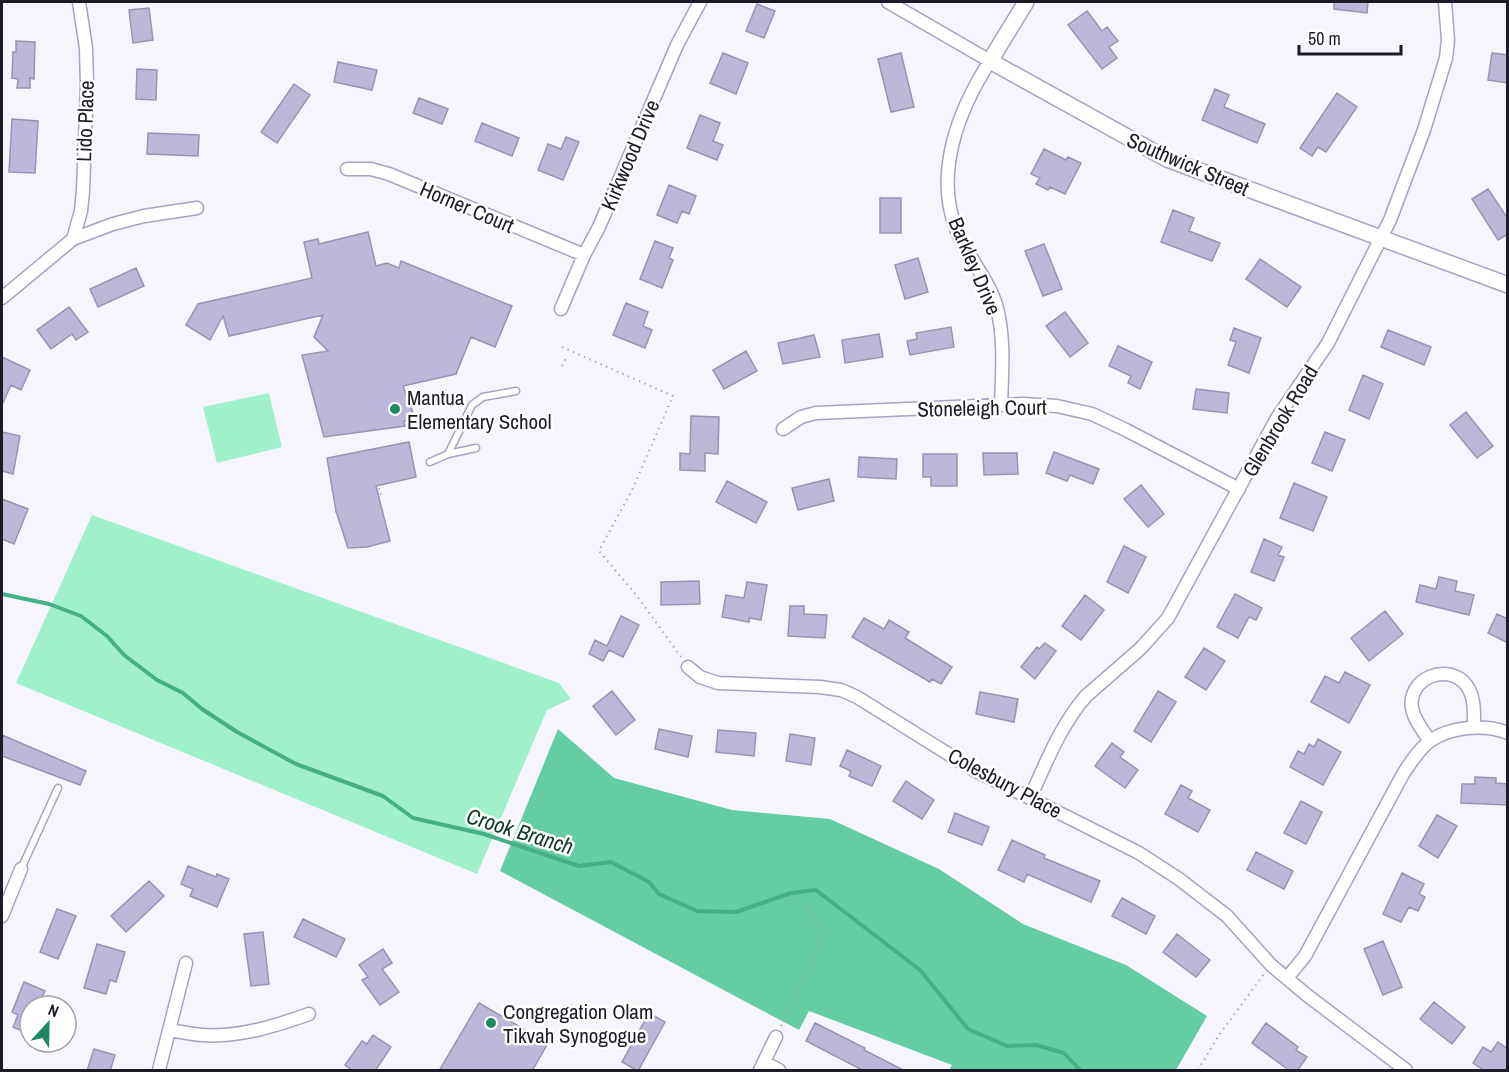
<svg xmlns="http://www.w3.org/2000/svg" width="1509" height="1072" viewBox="0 0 1509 1072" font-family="'Archivo Narrow',sans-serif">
<rect width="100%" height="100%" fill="#f6f5fd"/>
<!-- green -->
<path fill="#a0f0cc" d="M269 393 282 447 217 463 203 407Z
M92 515 559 683 571 699 547 710 477 874 16 683Z"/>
<!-- forest -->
<path fill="#65cda3" d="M558 729 614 778 732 810 830 819 939 869 1023 924 1126 965 1207 1016 1176 1070H949L952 1065 809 1011 799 1030 500 871Z"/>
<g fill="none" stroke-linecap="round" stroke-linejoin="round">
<!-- stream -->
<path stroke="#45af86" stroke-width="4" d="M2 594 49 604 81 616 107 636 124 655 157 680 183 693 202 709 237 732 296 764 383 796 413 818 484 834 579 866 611 862 649 882 659 894 697 911 736 912 791 893 816 890 920 970 968 1029 1007 1046 1036 1045 1064 1053 1080 1070"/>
</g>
<!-- building -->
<path fill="#bcb8da" stroke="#9793b4" stroke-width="1.5" d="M1334 2H1368L1367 13 1334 9Z
M757 4 775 11 764 38 746 31Z
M149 8 153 40 133 43 129 10Z
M1087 11 1102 31 1107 27 1118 41 1109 47 1117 58 1102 69 1068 25Z
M16 41 35 42 34 79 30 78V88H17L18 79 12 78 13 52H16Z
M723 53 748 63 736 94 710 83Z
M901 53 914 107 891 112 878 59Z
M1492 53 1508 55V83L1488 80Z
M338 62 377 70 372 90 334 82Z
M137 69 157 70 156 100 136 99Z
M294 84 310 95 277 143 261 132Z
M1215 89 1229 95 1224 107 1265 124 1257 143 1202 120Z
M1337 93 1357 107 1326 152 1318 147 1312 156 1300 148Z
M419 98 448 109 442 124 413 113Z
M700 115 720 123 713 141 723 145 717 160 687 148Z
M12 119 38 121 35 173 9 172Z
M482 123 519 138 512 156 475 141Z
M148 133 199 135 198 156 147 154Z
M566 137 579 142 563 180 538 170 548 144 561 149Z
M1044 149 1066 160 1068 157 1081 163 1065 194 1050 187 1048 190 1036 184 1040 178 1031 174Z
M669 185 696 196 689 214 682 211 677 223 657 215Z
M1488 189 1508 219V234L1498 240 1472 199Z
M880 198H901V233H880Z
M1173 210 1194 218 1189 231 1220 243 1212 261 1161 242Z
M368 232 376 266 387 263 399 268 401 261 512 306 495 347 471 337 456 374 403 386 415 418 404 421 405 426 324 437 302 355 328 351 314 337 323 315 229 336 223 316 210 340 186 325 198 304 312 278 304 242 318 239 319 244Z
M655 241 673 248 669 258 673 260 662 288 640 279Z
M1044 244 1062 289 1043 296 1025 251Z
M918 258 928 292 905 299 895 265Z
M1260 259 1301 287 1287 307 1246 279Z
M136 268 144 286 98 307 90 289Z
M626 303 648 312 643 326 652 330 645 348 613 335Z
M69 307 88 332 76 340 72 334 51 349 37 330Z
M1065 312 1088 343 1070 357 1046 326Z
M951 327 954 347 910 355 907 341 917 339 916 333Z
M1234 328 1261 338 1249 373 1228 365 1236 342 1230 340Z
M1388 330 1431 347 1424 365 1381 347Z
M879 334 883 357 845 363 842 340Z
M814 335 820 357 783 364 778 343Z
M1118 346 1152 362 1140 389 1128 383 1131 376 1109 366Z
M746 351 757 371 724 389 713 370Z
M2 357 30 370 21 390 11 385 2 405Z
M1363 375 1383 384 1369 419 1349 410Z
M1196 389 1229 393 1227 413 1193 409Z
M1466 412 1493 446 1477 458 1450 425Z
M691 416 719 417 718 454 705 453V471L680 470V453L690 454Z
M2 432 20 436 13 474 2 471Z
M1325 432 1345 440 1332 471 1312 463Z
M409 442 416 477 376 486 390 541 367 547 348 548 336 511 327 458Z
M1054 452 1099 469 1093 484 1070 475 1067 481 1046 473Z
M983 453H1017L1018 474 984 475Z
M923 454H957V486H931V477H923Z
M859 457 897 459 896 479 858 477Z
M829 479 834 501 798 510 792 488Z
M727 481 767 502 756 523 716 502Z
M1294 483 1327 497 1313 531 1280 518Z
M1141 485 1164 514 1148 527 1124 499Z
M2 499 28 509 14 544 2 539Z
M1264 539 1282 547 1278 555 1284 557 1274 581 1251 572Z
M1124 546 1146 557 1128 593 1107 582Z
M1439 577 1457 581 1455 591 1474 595 1469 615 1416 602 1420 585 1436 589Z
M699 581 700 604 661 605V582Z
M747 582 767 585 761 620 749 618V622L722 617 726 595 744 598Z
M1235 594 1262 608 1256 620 1249 617 1238 638 1217 627Z
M1085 595 1104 610 1081 640 1062 626Z
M790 606H804V614L827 615 825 638 788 636Z
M1385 611 1403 634 1369 661 1351 638Z
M1497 614 1508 619V643L1488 633Z
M621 616 639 625 623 657 609 650 603 661 589 654 595 640 607 646Z
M864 618 884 629 889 620 909 632 905 638 952 667 941 684 932 679 930 682 852 637Z
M1045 643 1056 651 1035 679 1021 667 1037 647 1039 649Z
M1204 648 1225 661 1206 690 1185 677Z
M1345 672 1370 685 1349 723 1311 702 1325 676 1339 683Z
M612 691 635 720 616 735 593 706Z
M1158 691 1176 702 1151 742 1134 731Z
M980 692 1018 699 1014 722 976 714Z
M659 729 692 736 688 757 655 749Z
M718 730 756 733 754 756 716 752Z
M790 734 815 738 811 765 786 761Z
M2 735 86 771 80 785 2 756Z
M1318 739 1341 752 1323 785 1290 767 1298 751 1304 754 1309 744 1314 747Z
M1112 743 1124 752 1120 757 1138 770 1125 788 1095 766Z
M847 750 881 766 872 786 849 776 851 771 840 766Z
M1475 777 1496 778V783L1508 784V805L1461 803 1462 784H1475Z
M906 781 934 800 922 819 893 801Z
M1181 785 1192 791 1188 798 1210 810 1198 832 1165 814Z
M1301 801 1322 812 1306 844 1284 833Z
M955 813 989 827 982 845 948 832Z
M1437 815 1457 826 1438 858 1419 846Z
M1012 840 1045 855 1044 858 1100 881 1091 902 1027 874 1024 882 998 870Z
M1256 852 1293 871 1284 889 1247 870Z
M188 866 216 877 217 874 229 879 217 907 190 896 193 889 181 884Z
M1402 873 1424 884 1419 894 1425 897 1418 911 1409 907 1401 922 1383 914Z
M149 881 164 896 126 932 111 916Z
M1122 898 1155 916 1146 934 1112 916Z
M57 909 76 916 58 959 40 952Z
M303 919 345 939 336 957 294 937Z
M263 932 269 984 251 986 244 934Z
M1177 934 1210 960 1196 977 1163 952Z
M1383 941 1402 987 1383 995 1364 949Z
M97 944 125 952 116 982 110 980 106 994 84 988Z
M383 949 392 963 382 969 399 992 380 1005 362 980 368 977 359 965Z
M24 982 45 991 38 1006H30V1025L27 1033 13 1027 18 1015 12 1012Z
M1434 1002 1465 1027 1452 1044 1420 1019Z
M479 1003 548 1043 532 1071H439Z
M649 1013 665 1022 638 1071 622 1062Z
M815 1023 865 1048 864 1050 905 1071H864L806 1041Z
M1266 1023 1298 1047 1296 1050 1307 1057 1297 1071H1290L1252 1043Z
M373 1035 391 1047 375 1071H353L345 1065 362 1041 367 1044Z
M1498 1042 1508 1049V1071H1485L1473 1063 1483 1047 1491 1052Z
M94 1049 115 1055 110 1071H87Z"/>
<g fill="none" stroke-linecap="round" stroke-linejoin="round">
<defs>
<path id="service" d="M448 454 476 448
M430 462 448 454 472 405 483 397 516 391
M21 869 58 788"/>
<path id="minor" d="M888 2 990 61C959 109 933 174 957 231 968 258 989 279 997 308 1005 340 1002 373 1001 405
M347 169H371L389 174 584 255
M73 239 81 211 83 191 87 84 86 48 79 2
M2 298 73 239 113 224 144 216 197 208
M561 309 584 255 599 227 677 45 700 2
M783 429 801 417 816 413 1023 404 1057 406 1092 414 1126 430 1239 489
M688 667 700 677 718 683 820 687 841 690 857 697 974 770 1139 853 1179 879 1227 916 1271 965 1308 996 1406 1070
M1430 741C1423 731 1414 720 1412 708 1407 678 1449 661 1467 686 1475 697 1474 714 1474 727
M1030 798C1046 763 1060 726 1086 696L1140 649 1168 618 1277 418 1328 343 1390 220 1424 130 1446 58 1448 40 1445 2
M2 916 21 869
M1287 978 1305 956 1403 774C1411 762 1419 749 1430 741 1451 726 1485 724 1508 733
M169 1030C180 1032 191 1034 202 1035 238 1038 275 1026 309 1014
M764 1062 779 1070
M159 1070 186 963
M760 1070 776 1037"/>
<path id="tertiary" d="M1026 2 990 61 1167 159 1508 285"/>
</defs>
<!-- service casing -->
<use href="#service" stroke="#a6a3c4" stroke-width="9"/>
<!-- minor casing -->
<use href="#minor" stroke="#a6a3c4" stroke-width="15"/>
<!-- tertiary casing -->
<use href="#tertiary" stroke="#a6a3c4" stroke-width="18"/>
<!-- path -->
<path stroke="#a9a8b1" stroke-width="2" stroke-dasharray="1.5 4.5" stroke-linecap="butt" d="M562 347 673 396 633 488 599 551 637 596 681 657
M562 366 567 356
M379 488 381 495
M336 511 337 517
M781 1026 820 945C821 923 815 914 796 901
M1198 1070 1219 1035 1264 974"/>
<!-- service -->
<use href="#service" stroke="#fff" stroke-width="6"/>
<!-- minor -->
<use href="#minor" stroke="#fff" stroke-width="12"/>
<!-- tertiary -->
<use href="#tertiary" stroke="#fff" stroke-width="15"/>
</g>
<!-- markers -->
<g fill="#1e8763" stroke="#fff" stroke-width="2">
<circle cx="395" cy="409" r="6"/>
<circle cx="491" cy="1023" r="6"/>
</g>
<g text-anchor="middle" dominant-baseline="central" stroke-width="5" stroke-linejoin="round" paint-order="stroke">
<!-- street labels -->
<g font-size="21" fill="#1c1b27" stroke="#fff">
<text transform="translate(85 121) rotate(-88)">Lido Place</text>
<text transform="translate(630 155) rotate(-67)">Kirkwood Drive</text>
<text transform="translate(1188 164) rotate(23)">Southwick Street</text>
<text transform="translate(467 207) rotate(23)">Horner Court</text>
<text transform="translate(975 266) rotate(67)">Barkley Drive</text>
<text transform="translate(982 408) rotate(-1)">Stoneleigh Court</text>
<text transform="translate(1280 421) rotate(-59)">Glenbrook Road</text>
<text transform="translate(1005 783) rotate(28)">Colesbury Place</text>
</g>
<!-- poi labels -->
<g font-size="21" fill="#1c1b27" stroke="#fff" text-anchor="start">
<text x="407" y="397">Mantua<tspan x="407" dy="24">Elementary School</tspan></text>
<text x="503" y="1011">Congregation Olam<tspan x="503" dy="24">Tikvah Synogogue</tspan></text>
</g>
<!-- water labels -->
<g font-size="22" font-style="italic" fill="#0d3b2a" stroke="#fff">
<text transform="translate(520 831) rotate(17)">Crook Branch</text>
</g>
</g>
<!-- border -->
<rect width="1509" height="1072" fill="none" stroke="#1c1b27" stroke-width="6"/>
<!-- north arrow -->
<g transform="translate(48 1024) rotate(22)"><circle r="28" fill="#ffffff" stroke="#a4a4a9" stroke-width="1.5"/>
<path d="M0-4.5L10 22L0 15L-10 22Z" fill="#1e8763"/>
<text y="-9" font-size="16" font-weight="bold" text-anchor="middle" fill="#1c1b27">N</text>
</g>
<!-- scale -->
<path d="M1299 45v9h102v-9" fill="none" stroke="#1c1b27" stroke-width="3"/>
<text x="1308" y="45" font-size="18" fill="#1c1b27" stroke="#ffffff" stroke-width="4.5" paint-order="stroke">50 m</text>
</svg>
